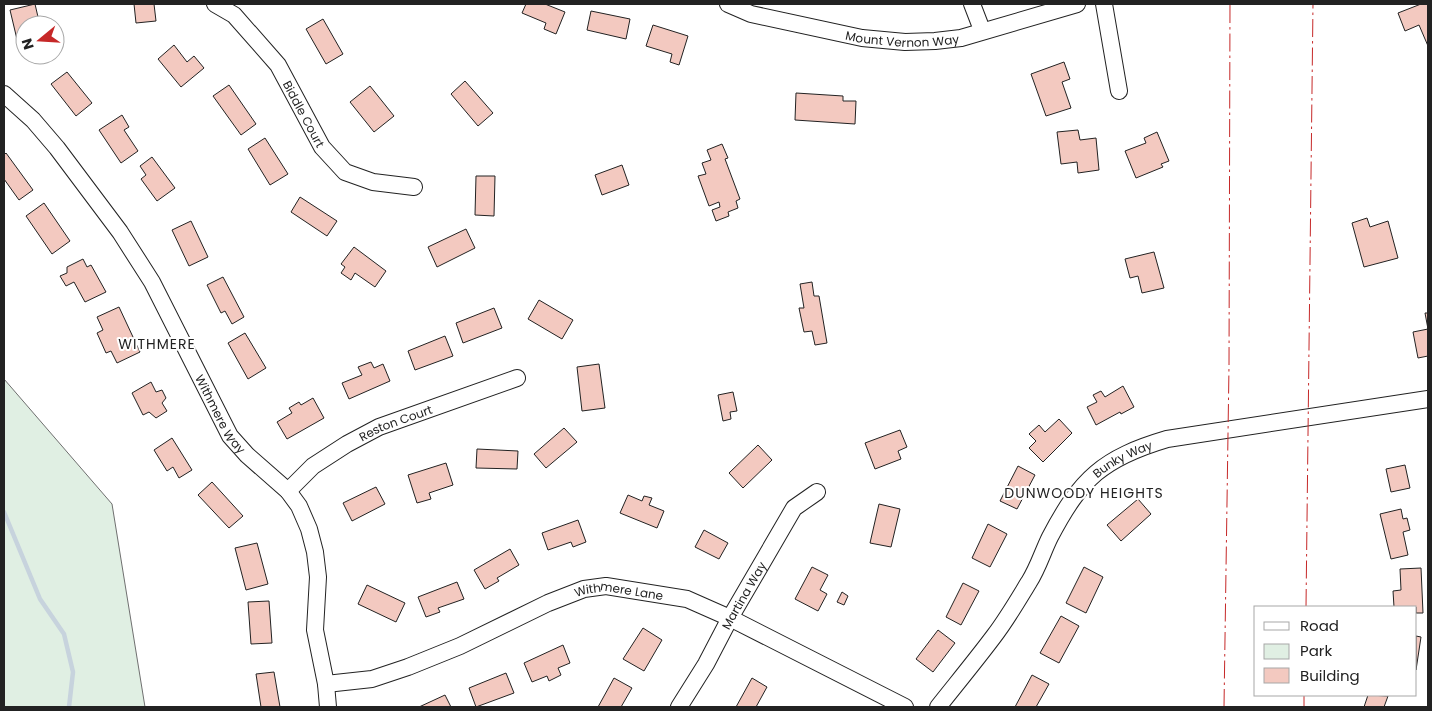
<svg xmlns="http://www.w3.org/2000/svg" width="1432" height="711" viewBox="0 0 1432 711" font-family="Poppins,sans-serif">
<rect width="100%" height="100%" fill="#fff"/>
<!-- green -->
<path fill="#e0efe3" stroke="#6f6f6f" d="M4 379 112 504 145 707H4Z"/>
<g fill="none" stroke-linecap="round" stroke-linejoin="round">
<!-- stream -->
<path stroke="#c7d3dd" stroke-width="4.5" d="M4 512 40 599 64 634 73 672 69 707"/>
</g>
<!-- building -->
<path fill="#f3c9c0" stroke="#222" d="M35 4 38 17 31 19 32 25H25V51L20 52 10 10Z
M134 4H154L156 21 136 23Z
M526 4H545L565 12 556 34 544 29 546 23 522 13Z
M1421 4H1428V46L1419 25 1405 31 1398 13Z
M591 11 630 19 626 39 587 30Z
M323 19 343 54 326 64 306 29Z
M653 25 688 36 679 65 670 62 672 54 646 46Z
M174 45 187 62 194 56 204 68 181 87 158 59Z
M1064 62 1070 79 1062 82 1071 108 1046 116 1031 74Z
M67 72 92 103 76 116 51 84Z
M465 81 493 113 478 126 451 94Z
M229 85 256 124 241 135 213 96Z
M370 86 394 116 374 132 350 102Z
M796 93 843 96V101H856L855 124 795 120Z
M122 115 129 127 124 130 138 151 121 163 99 130Z
M1078 130 1080 140 1096 138 1099 170 1078 173 1077 162 1061 164 1057 132Z
M1157 132 1169 161 1161 164 1163 167 1136 178 1125 151 1146 143 1144 138Z
M265 138 288 174 270 185 248 149Z
M722 144 728 158 725 159 740 199 736 201 738 208 728 212 729 216 716 221 712 210 720 207 719 202 709 206 698 176 706 174 702 163 711 160 707 150Z
M6 153 33 190 19 200 4 179V155Z
M152 157 175 188 157 201 141 179 146 175 140 166Z
M622 165 629 185 602 195 595 175Z
M476 176H495L494 216 475 215Z
M300 197 337 221 327 236 291 212Z
M44 203 70 241 52 254 26 216Z
M1367 218 1370 227 1388 221 1398 258 1364 267 1352 223Z
M191 221 208 257 189 266 172 230Z
M466 229 475 248 437 267 428 247Z
M354 247 386 271 375 287 355 273 351 280 341 273 345 267 341 264Z
M1154 252 1164 288 1142 293 1138 276 1130 278 1125 259Z
M83 259 87 267 91 265 106 292 85 302 74 282 66 286 60 276 67 273V267Z
M223 277 244 317 232 324 225 311 221 313 207 285Z
M812 282 814 296H819L827 343 815 345 812 331 804 332 799 308H804L800 284Z
M539 300 573 320 562 339 528 319Z
M119 307 140 352 117 363 111 351 106 353 97 333 103 330 97 317Z
M494 308 502 328 463 343 456 323Z
M1425 313H1428V356L1418 358 1413 332 1428 329Z
M245 333 266 368 248 379 228 343Z
M445 336 453 356 415 370 408 351Z
M371 362 374 368 383 364 390 381 349 399 342 383 362 375 358 367Z
M599 364 605 408 582 411 577 367Z
M151 382 156 392 162 390 166 398 162 403 167 411 156 418 149 412 143 415 132 393Z
M1123 386 1134 407 1121 414 1120 412 1096 425 1087 407 1097 402 1093 395 1101 391 1105 397Z
M733 392 737 411 730 412 731 419 723 421 718 395Z
M313 398 324 418 287 439 277 422 292 413 289 408 299 402 301 405Z
M1059 419 1072 433 1043 462 1029 448 1036 441 1029 434 1039 425 1045 432Z
M564 428 577 442 546 468 534 454Z
M900 430 907 447 898 451 901 459 875 469 865 443Z
M172 438 192 470 179 478 173 467 167 471 154 450Z
M758 445 772 460 743 488 729 473Z
M477 449 518 451 517 469 476 468Z
M446 463 453 485 429 493 431 499 417 503 408 475Z
M1405 465 1410 488 1391 492 1386 469Z
M1018 466 1035 475 1017 509 1000 501Z
M212 482 243 516 229 528 198 495Z
M376 487 385 504 352 521 343 503Z
M628 495 642 501 644 496 652 498 649 505 664 511 657 528 620 513Z
M1138 499 1151 514 1121 541 1107 525Z
M879 504 900 509 891 547 870 543Z
M1401 509 1403 519 1407 518 1410 530 1403 532 1408 555 1391 559 1380 514Z
M578 520 586 542 573 547 571 542 548 550 542 533Z
M988 524 1007 534 990 567 972 558Z
M704 530 728 543 719 559 695 547Z
M257 543 268 584 246 590 235 548Z
M510 549 519 565 497 578 499 581 485 589 474 570Z
M812 567 828 575 820 590 827 594 818 611 795 599Z
M1084 567 1103 577 1086 613 1066 603Z
M1421 568 1423 613H1416V607H1394L1393 591 1401 590 1400 569Z
M457 582 464 599 438 608 440 612 426 617 418 597Z
M963 583 979 591 961 625 946 617Z
M367 585 405 603 396 622 358 604Z
M842 592 848 596 844 605 837 602Z
M269 601 272 643 251 644 248 602Z
M1061 616 1079 626 1059 663 1040 653Z
M643 628 662 640 644 671 623 659Z
M938 630 955 643 933 672 916 659Z
M1416 636 1421 637 1416 670Z
M563 645 570 663 558 668 561 675 549 681 547 676 532 682 524 663Z
M274 672 280 707H261L256 674Z
M506 673 514 693 476 707 469 688Z
M1032 675 1049 684 1036 707H1015Z
M614 678 632 688 621 707H598Z
M752 678 767 687 756 707H736Z
M445 695 451 707H419Z
M1368 695 1388 696 1384 707H1364Z"/>
<g fill="none" stroke-linecap="round" stroke-linejoin="round">
<defs>
<g id="minor">
<path id="s1" d="M215 4 234 15 278 65 322 147 345 172 373 182 414 187"/>
<path id="s2" d="M728 4 751 14 862 38 905 42 935 41 961 38 1077 4"/>
<path d="M972 4 982 30"/>
<path d="M1104 4 1119 91"/>
<path id="s3" d="M4 94 33 120 57 148 120 232 152 282 230 436 247 455 288 491 299 506 309 529 315 552 318 577 315 630 326 684 328 707"/>
<path id="s4" d="M288 491 313 466 347 444 379 427 517 378"/>
<path id="s5" d="M326 684 372 679 408 667 460 646 548 603 584 589 606 586 687 599 730 618 905 707"/>
<path id="s6" d="M679 707 706 664 730 618 794 508 817 492"/>
<path id="s7" d="M938 707C957 683 976 660 994 636 1007 619 1018 600 1029 582 1038 568 1043 551 1050 537 1081 478 1103 458 1167 439L1428 399"/>
</g>
</defs>
<!-- minor casing -->
<use href="#minor" stroke="#222" stroke-width="18"/>
<!-- minor -->
<use href="#minor" stroke="#fff" stroke-width="16"/>
<!-- power -->
<path stroke="#c62828" stroke-width="1" stroke-dasharray="18 4 2.5 4" stroke-linecap="butt" d="M1306 607 1313 4
M1224 707 1229 366 1230 4
M1304 707V695"/>
</g>
<g text-anchor="middle" dominant-baseline="central" stroke-width="4" stroke-linejoin="round" paint-order="stroke">
<!-- street labels -->
<g font-size="12" fill="#222" stroke="#fff">
<text stroke="none"><textPath href="#s2" startOffset="179">Mount Vernon Way</textPath></text>
<text stroke="none"><textPath href="#s1" startOffset="144">Biddle Court</textPath></text>
<text stroke="none"><textPath href="#s3" startOffset="389">Withmere Way</textPath></text>
<text stroke="none"><textPath href="#s4" startOffset="129">Reston Court</textPath></text>
<text stroke="none"><textPath href="#s7" startOffset="314">Bunky Way</textPath></text>
<text stroke="none"><textPath href="#s5" startOffset="312">Withmere Lane</textPath></text>
<text stroke="none"><textPath href="#s6" startOffset="129">Martina Way</textPath></text>
</g>
<!-- neighbourhood labels -->
<g font-size="14" letter-spacing="1" fill="#222" stroke="#fff">
<text x="157" y="344">WITHMERE</text>
<text x="1084" y="493">DUNWOODY HEIGHTS</text>
</g>
</g>
<!-- border -->
<rect width="1432" height="711" fill="none" stroke="#222222" stroke-width="10"/>
<!-- legend -->
<rect x="1254" y="606" width="162" height="90" fill="#ffffff" stroke="#a7a7a7"/>
<rect x="1264" y="622" width="25" height="8" fill="#ffffff" stroke="#a7a7a7"/>
<text x="1300" y="631" font-size="15" fill="#222222">Road</text>
<rect x="1264" y="644" width="25" height="15" fill="#e0efe3" stroke="#a7a7a7"/>
<text x="1300" y="656" font-size="15" fill="#222222">Park</text>
<rect x="1264" y="668" width="25" height="15" fill="#f3c9c0" stroke="#a7a7a7"/>
<text x="1300" y="681" font-size="15" fill="#222222">Building</text>
<!-- north arrow -->
<g transform="translate(40 40) rotate(252)"><circle r="24" fill="#ffffff" stroke="#a7a7a7"/>
<path d="M0-4L9 19L0 12L-9 19Z" fill="#c62828"/>
<text y="-8" font-size="14" font-weight="bold" text-anchor="middle" fill="#222222">N</text>
</g>
</svg>
